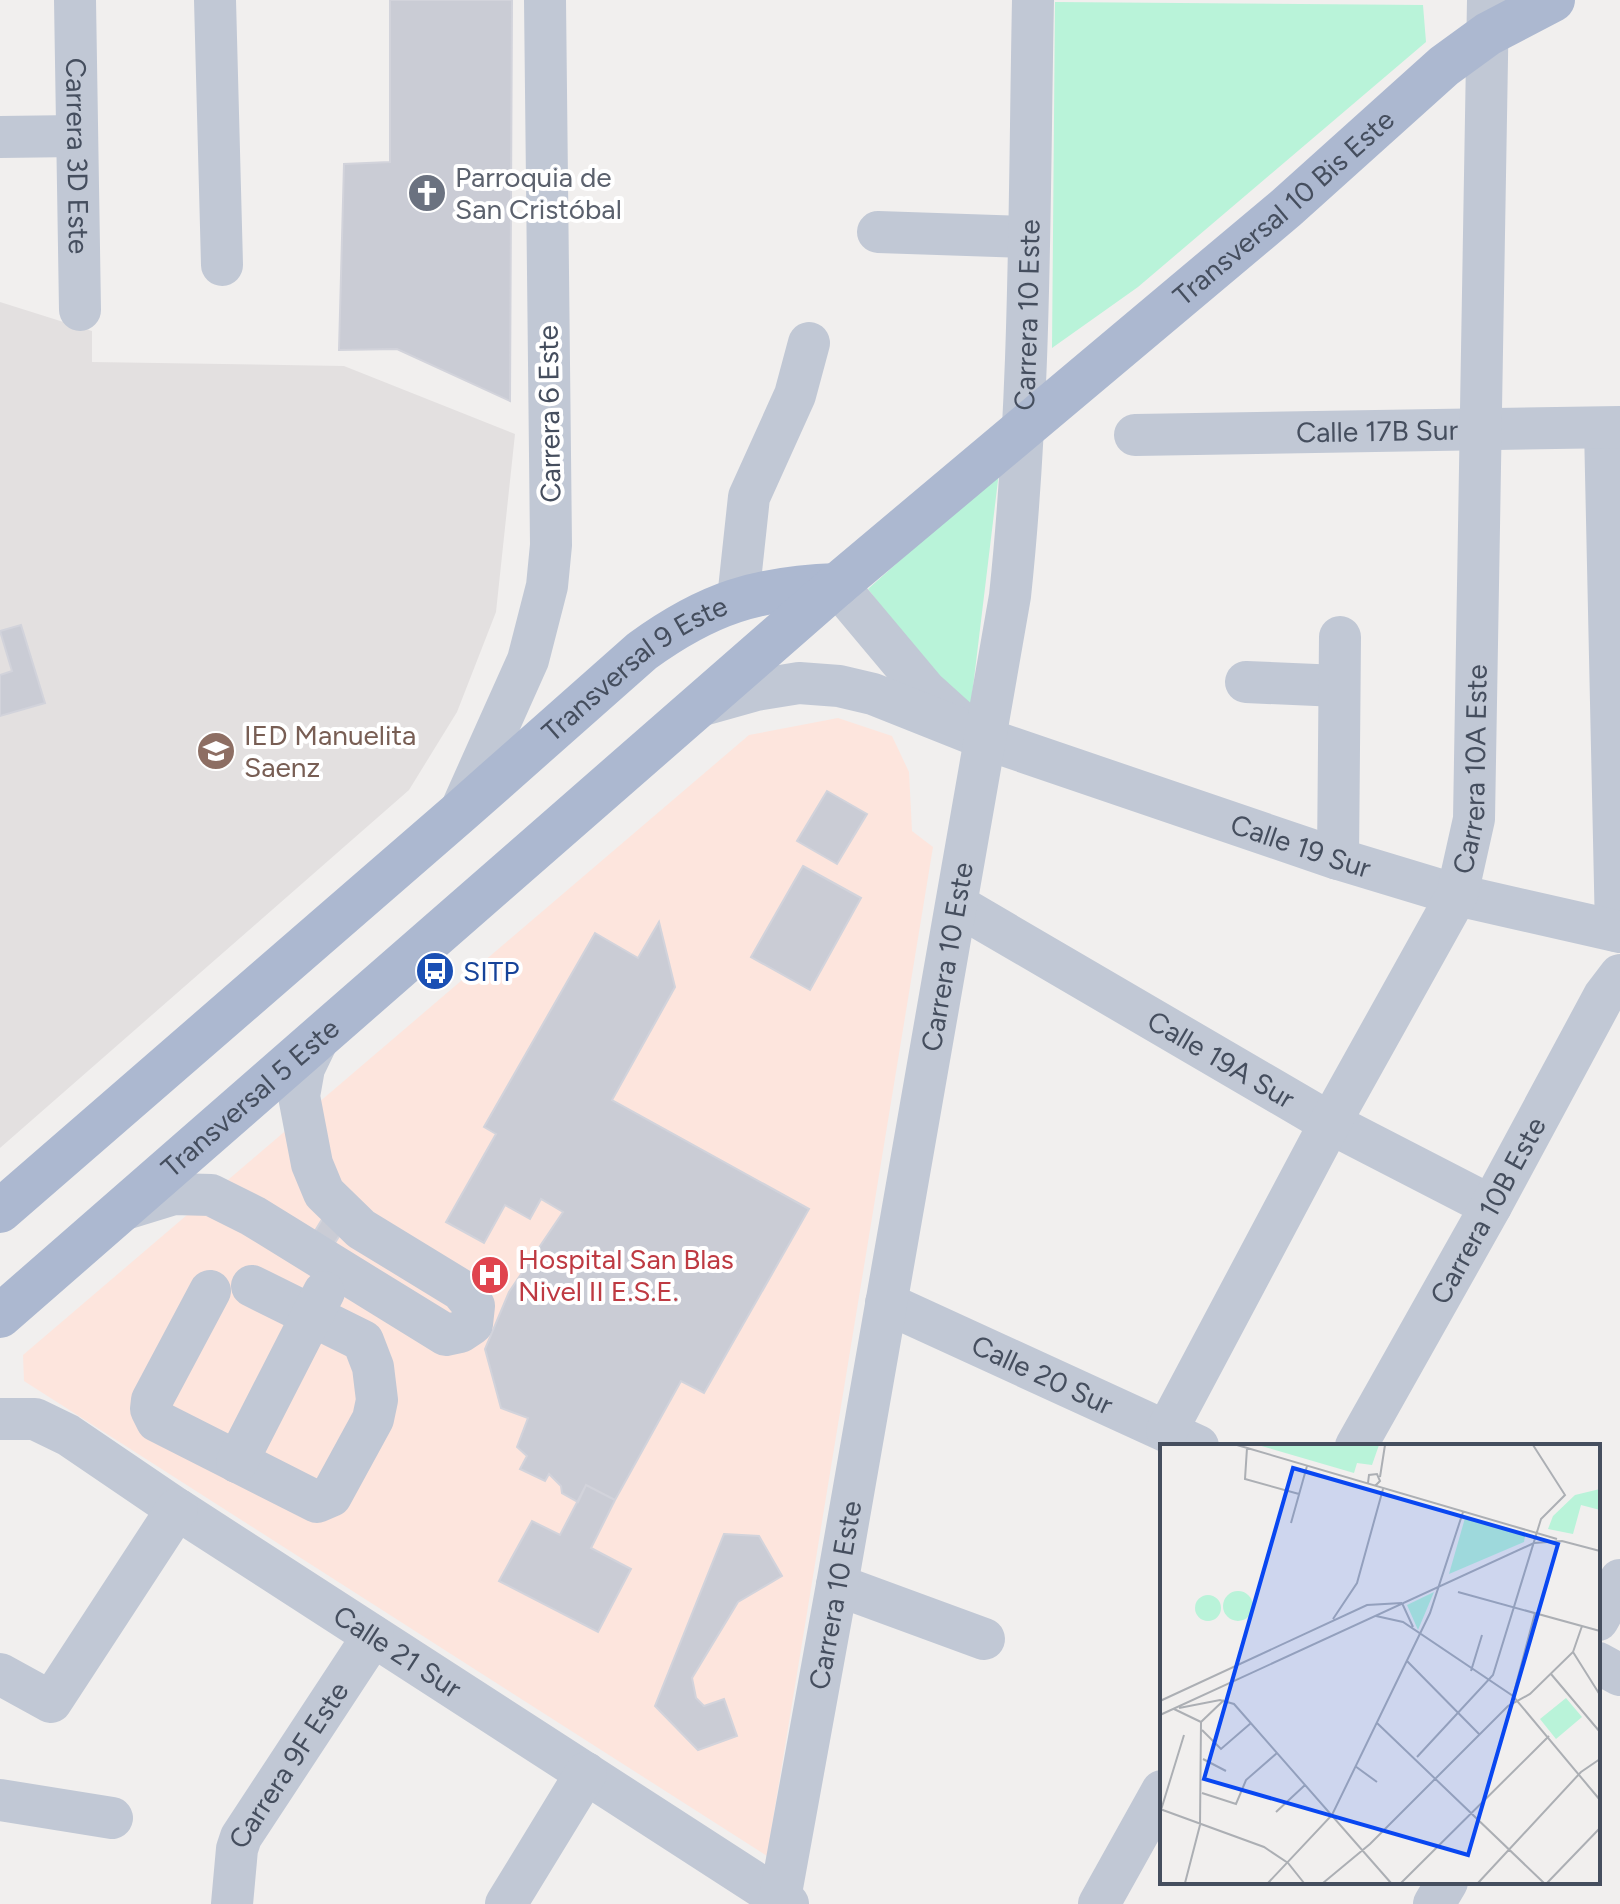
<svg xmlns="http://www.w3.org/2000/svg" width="1620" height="1904" viewBox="0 0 1620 1904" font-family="Figtree,sans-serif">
<rect width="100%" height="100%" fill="#f1efee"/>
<!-- education -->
<path fill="#e3e0e0" d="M0 302 92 331V362L344 366 515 434 496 612 457 712 409 790 0 1148Z"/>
<!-- medical -->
<path fill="#fde5dd" d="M838 718 892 736 909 772 912 831 933 847 767 1856 24 1381 23 1355 749 735Z"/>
<!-- green -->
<path fill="#b9f3d9" d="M1055 2 1423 5 1426 42 1138 287 1052 348Z
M999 472 970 712 931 671 868 589Z"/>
<!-- building -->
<path fill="#caccd5" stroke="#d2d3db" stroke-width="2" d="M390 0H512L510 401 397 349 339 350 344 164 390 162Z
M21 625 45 703 0 716V675L12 671 0 631Z
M827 791 867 814 837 864 797 841Z
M803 866 861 898 810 990 751 957Z
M659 922 675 987 612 1100 809 1209 704 1393 681 1381 615 1500 586 1485 578 1502 562 1493 561 1486 549 1474 545 1481 520 1469 527 1456 517 1447 528 1418 501 1408 485 1349 509 1292 563 1212 541 1199 530 1219 505 1205 484 1243 446 1222 496 1134 484 1127 595 933 638 958Z
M324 1216 344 1228 335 1243 315 1231Z
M586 1485 615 1500 591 1548 631 1569 598 1632 499 1581 532 1521 560 1535Z
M724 1534 759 1536 782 1576 738 1602 692 1678 696 1698 704 1706 724 1699 737 1736 698 1750 655 1706Z"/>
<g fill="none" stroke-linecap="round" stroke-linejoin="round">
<!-- minor -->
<g stroke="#c1c8d5" stroke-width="42">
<path id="s1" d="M75 0 80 310"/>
<path d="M215 0 222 265"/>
<path d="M0 137 77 136"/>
<path d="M878 232 1028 237"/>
<path d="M1605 428 1616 931"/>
<path id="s2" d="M1135 435 1620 427"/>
<path d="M837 585 925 690 956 718"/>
<path d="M738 599 749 497 795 395 809 343"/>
<path d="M1246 682 1339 686"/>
<path id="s3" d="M699 706 756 690 799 683 839 686 873 694 986 739 1338 859 1457 895 1620 932"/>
<path d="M460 812 528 660 547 586 551 545 545 0"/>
<path d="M1338 859 1340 637"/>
<path id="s4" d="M957 905 1330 1123 1491 1206"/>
<path d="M122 1210 174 1194 211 1195 253 1216 446 1335 460 1332 472 1324 474 1306 461 1290 361 1229 324 1193 312 1164 299 1096 304 1068 318 1039"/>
<path d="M210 1291 152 1400 151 1409 157 1421 317 1502 331 1496 373 1419 377 1400 373 1367 363 1341 252 1286"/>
<path id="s5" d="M886 1303 1198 1446"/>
<path id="s6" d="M0 1419H35L68 1435 177 1509 788 1904"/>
<path id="s7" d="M1167 1430 1330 1123 1457 895 1474 819 1488 0"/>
<path id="s8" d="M1356 1446 1491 1206 1604 996 1620 975"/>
<path d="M237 1462 324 1292"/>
<path d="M837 1585 984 1639"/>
<path d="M1598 1620 1620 1580"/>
<path d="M1598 1663 1620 1675"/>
<path d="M0 1674 51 1702 177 1509"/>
<path d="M0 1800 112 1818"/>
<path id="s9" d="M232 1904 237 1849 241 1837 373 1636"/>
<path d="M506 1904 586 1773"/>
<path id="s10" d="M779 1904 837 1585 1010 596C1031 399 1029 199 1033 0"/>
<path d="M1099 1904 1162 1791"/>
<path d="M1434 1904 1447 1882"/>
</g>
<!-- major -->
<g stroke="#acb8d0" stroke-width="44">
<path id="s11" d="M0 1211 460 812 642 651C708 603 757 588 837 585"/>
<path id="s12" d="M0 1316 837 585 1286 208 1444 66 1488 34 1553 0"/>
</g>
</g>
<!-- icons -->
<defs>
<symbol id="church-disc" viewBox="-11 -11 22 22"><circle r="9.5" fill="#6b7280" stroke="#fff"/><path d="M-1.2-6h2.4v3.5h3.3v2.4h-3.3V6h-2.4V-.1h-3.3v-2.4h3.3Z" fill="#fff"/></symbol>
<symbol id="school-disc" viewBox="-11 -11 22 22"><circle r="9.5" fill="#8d6e63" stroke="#fff"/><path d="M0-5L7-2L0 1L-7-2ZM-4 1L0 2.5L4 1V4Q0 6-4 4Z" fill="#fff"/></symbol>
<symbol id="bus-disc" viewBox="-11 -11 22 22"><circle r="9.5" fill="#1a4fb4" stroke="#fff"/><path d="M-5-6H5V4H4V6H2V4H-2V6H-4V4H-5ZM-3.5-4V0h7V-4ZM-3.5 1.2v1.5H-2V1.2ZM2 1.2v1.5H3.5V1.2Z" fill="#fff"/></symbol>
<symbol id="hospital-disc" viewBox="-11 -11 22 22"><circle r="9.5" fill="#e0444e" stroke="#fff"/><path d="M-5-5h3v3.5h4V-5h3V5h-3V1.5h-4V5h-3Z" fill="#fff"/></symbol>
</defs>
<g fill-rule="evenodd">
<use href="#church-disc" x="405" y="171" width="44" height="44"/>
<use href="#school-disc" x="194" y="729" width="44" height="44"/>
<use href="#bus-disc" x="413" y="949" width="44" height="44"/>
<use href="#hospital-disc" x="468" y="1253" width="44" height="44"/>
</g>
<g text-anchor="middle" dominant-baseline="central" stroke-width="8" stroke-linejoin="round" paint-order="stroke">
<!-- street labels -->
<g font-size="28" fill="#454e5e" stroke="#fff">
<text stroke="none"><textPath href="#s1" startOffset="156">Carrera 3D Este</textPath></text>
<text stroke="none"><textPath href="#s12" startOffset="1696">Transversal 10 Bis Este</textPath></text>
<text stroke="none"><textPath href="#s10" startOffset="1610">Carrera 10 Este</textPath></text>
<text transform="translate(549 414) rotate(-91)">Carrera 6 Este</text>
<text stroke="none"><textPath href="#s2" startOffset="242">Calle 17B Sur</textPath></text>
<text stroke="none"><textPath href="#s11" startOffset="836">Transversal 9 Este</textPath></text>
<text stroke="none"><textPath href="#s7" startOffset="736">Carrera 10A Este</textPath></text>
<text stroke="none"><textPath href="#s3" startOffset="632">Calle 19 Sur</textPath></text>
<text stroke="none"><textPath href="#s10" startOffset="962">Carrera 10 Este</textPath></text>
<text stroke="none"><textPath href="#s4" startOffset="306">Calle 19A Sur</textPath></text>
<text stroke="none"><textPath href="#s12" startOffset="332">Transversal 5 Este</textPath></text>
<text stroke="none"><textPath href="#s8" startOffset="270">Carrera 10B Este</textPath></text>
<text stroke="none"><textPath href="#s5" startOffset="172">Calle 20 Sur</textPath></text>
<text stroke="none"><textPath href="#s10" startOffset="314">Carrera 10 Este</textPath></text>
<text stroke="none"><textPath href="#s6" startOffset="466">Calle 21 Sur</textPath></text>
<text stroke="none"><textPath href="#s9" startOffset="154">Carrera 9F Este</textPath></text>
</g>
<!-- worship labels -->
<g font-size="28" fill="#5b616d" stroke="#fff" text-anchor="start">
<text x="455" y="177">Parroquia de<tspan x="455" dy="32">San Cristóbal</tspan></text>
</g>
<!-- education labels -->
<g font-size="28" fill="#785e54" stroke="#fff" text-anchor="start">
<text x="244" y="735">IED Manuelita<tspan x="244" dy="32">Saenz</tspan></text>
</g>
<!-- transit labels -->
<g font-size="28" fill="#164399" stroke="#fff" text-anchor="start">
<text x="463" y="971">SITP</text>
</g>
<!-- health labels -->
<g font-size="28" fill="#be3a42" stroke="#fff" text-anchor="start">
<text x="518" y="1259">Hospital San Blas<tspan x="518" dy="32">Nivel II E.S.E.</tspan></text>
</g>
</g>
<!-- overview -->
<g transform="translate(1160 1444)">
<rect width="440" height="440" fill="#f1efee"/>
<path d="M98 1H219L212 21 197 19 194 29ZM440 45V66L421 61 413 90 388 85 393 72 415 51ZM305 74 365 92 364 98 289 130ZM63 162a15 15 0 1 1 30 0a15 15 0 1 1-30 0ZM274 148 258 186 247 161ZM35 164a13 13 0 1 1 26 0a13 13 0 1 1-26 0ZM406 254 422 273 396 295 380 275Z" fill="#b9f3d9"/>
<path fill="none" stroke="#acafb4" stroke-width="2" d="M77 1 397 95M87 4 85 35 139 50M220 33 225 1M208 39 209 31 217 30 220 37 215 42M131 79 147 22M298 148 440 187M242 159 253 183M216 172 243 178 353 252 440 356M173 175 197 139 223 45M413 208 440 251M247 217 320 291M311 227 322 191M391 230 440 288M353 252 375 169M0 257 207 161 242 159M19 264 60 256 74 260 231 439M14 265 41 278M0 271 374 99 402 97 440 107M217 279 384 439M42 286 61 305 91 279M257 313 333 231 381 75 405 51 373 1M43 315 66 327M195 322 217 338M42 349 76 360 86 336 117 309M0 365 104 403 128 419 144 439M1 366 24 291M116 368 145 341M25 439 40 381 41 278 64 256M108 439 172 371 270 169 303 68M163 439 210 400 348 262 370 250 413 208 422 182M241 439 389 292M318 439 421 328 440 315M387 439 440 384"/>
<path fill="#0947f1" fill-opacity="0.15" stroke="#0947f1" stroke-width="4" d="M133 24 398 100 308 411 44 335Z"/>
<rect width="440" height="440" fill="none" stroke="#454e5e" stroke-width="4"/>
</g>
</svg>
